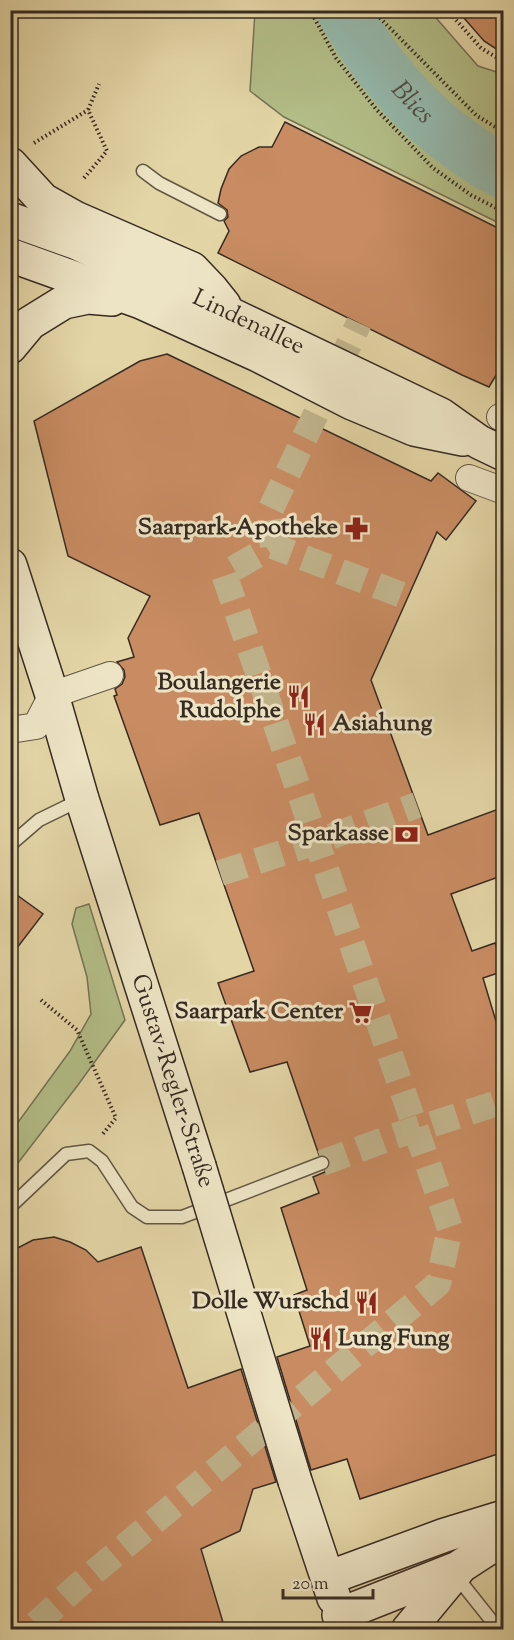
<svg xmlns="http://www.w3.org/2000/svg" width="514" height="1640" viewBox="0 0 514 1640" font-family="'Sorts Mill Goudy',serif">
<rect width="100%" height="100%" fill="#e3d5a6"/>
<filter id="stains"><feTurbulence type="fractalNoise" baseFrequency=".00333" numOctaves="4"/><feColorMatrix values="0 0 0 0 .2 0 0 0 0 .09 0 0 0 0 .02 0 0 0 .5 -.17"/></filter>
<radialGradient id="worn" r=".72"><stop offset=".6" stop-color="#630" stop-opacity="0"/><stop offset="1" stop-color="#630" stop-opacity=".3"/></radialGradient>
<!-- green -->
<path fill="#b3bd87" stroke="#747454" stroke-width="1.5" d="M255 11H430L478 66 503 74V225L284 117 250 91Z
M89 904 125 1020 78 1085 11 1172V1132L70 1051 91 1014 87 977 72 924 76 908Z"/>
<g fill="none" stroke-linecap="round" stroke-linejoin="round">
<!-- river -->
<path stroke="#95b8ab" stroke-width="54" id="s1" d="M343 10C373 64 417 116 468 150 480 158 490 166 504 172"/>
</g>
<!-- building -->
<path fill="#c88b62" stroke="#362b22" stroke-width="1.5" d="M457 10H504V54L484 41Z
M285 122 504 231V362L489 387 462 375 218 253 229 231 224 221 228 217 227 210 218 203 221 189 229 169 241 156 259 147H272Z
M167 354 431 481 438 473 476 501 446 540 437 532 371 680 428 835 504 807V875L451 894 472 951 495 943 504 965V971L483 978 504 1048V1452L360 1499 347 1459 311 1470 277 1357 310 1346 294 1295 307 1290 281 1208 319 1193 313 1177 325 1172V1171L330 1165V1161L327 1156 319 1155 287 1062 250 1072 218 983 254 971 199 813 160 825 114 696 117 695 115 689 122 684 125 677 124 670 117 662 134 657 128 638 150 596 68 556 34 421 140 361Z
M10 890 43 914 10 957Z
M54 1237 70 1242 86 1250 98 1262 141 1247 188 1388 241 1369 276 1482 253 1489 240 1531 201 1549 225 1629H10V1252L33 1240Z"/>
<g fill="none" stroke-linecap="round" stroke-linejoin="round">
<!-- street-tunnel -->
<path stroke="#c0b38c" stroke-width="26" stroke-dasharray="26 13" stroke-linecap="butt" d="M273 546 268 515 359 323
M220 873 316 842 417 805
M322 1163 395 1136 504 1101
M36 1624 74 1589 438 1284 450 1228 224 574 273 546 407 597"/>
<defs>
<path id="lane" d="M143 171 159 183 220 214
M10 845 39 820 80 800
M10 1207 66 1154 89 1151 102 1161 132 1207 147 1217H182L322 1163
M459 1572 464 1586 499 1630"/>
<path id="street" d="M500 417 504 418
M469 478 504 491
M10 730 36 726 52 695 110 675"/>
<g id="secondary">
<path d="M10 164 43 200 75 218 192 269 212 290 224 305"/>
<path id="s2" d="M10 219 77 243 230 314 441 415 479 442 504 454"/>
<path d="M10 255 141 302 258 355 352 403 414 429 463 439"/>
<path d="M10 347 30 323 64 302 88 297 112 299"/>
<path d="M10 565 52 695 82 799 199 1166"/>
<path d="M295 1481 334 1598"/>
<path d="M328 1578 445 1535 504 1517"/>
<path d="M339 1615 458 1568 504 1538"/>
<path d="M408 1630 457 1571"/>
</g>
</defs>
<!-- lane casing -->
<use href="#lane" stroke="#615643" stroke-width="15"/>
<!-- street casing -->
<use href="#street" stroke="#615643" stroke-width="28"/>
<!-- secondary casing -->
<use href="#secondary" stroke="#362b22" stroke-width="36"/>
<!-- path -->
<path stroke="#362b22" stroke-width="4" stroke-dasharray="1.5 3" stroke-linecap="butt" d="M310 10 336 58 376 109 433 168 471 195 504 212
M376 10 378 16 477 116 504 132
M447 10 481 48 504 62
M34 143 88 110
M84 178 107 151 88 110 99 84
M41 1000 77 1030 116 1118 101 1136
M497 1595 504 1590"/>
<!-- lane -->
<use href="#lane" stroke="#ede4c5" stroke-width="12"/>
<!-- street -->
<use href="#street" stroke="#ede4c5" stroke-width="26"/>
<!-- secondary -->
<use href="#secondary" stroke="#ede4c5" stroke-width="33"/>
<defs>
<path id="secondary-bridge" d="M199 1166 295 1481"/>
</defs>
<!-- secondary-bridge casing -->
<use href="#secondary-bridge" stroke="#362b22" stroke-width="36" stroke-linecap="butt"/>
<!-- secondary-bridge -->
<use href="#secondary-bridge" stroke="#ede4c5" stroke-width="33"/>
</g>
<!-- icons -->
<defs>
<symbol id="pharmacy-bare" viewBox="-9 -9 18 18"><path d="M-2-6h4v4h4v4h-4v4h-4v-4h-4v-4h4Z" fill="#8f2418" stroke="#ede4c5" stroke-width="2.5" paint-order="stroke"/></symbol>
<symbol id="restaurant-bare" viewBox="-9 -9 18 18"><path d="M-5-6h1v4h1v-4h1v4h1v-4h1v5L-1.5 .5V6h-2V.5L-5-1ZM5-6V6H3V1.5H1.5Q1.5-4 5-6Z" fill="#8f2418" stroke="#ede4c5" stroke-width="2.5" paint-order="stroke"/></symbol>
<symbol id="bank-bare" viewBox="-9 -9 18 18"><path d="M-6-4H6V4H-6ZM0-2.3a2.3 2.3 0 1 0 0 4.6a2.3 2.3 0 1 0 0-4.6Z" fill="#8f2418" stroke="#ede4c5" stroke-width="2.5" paint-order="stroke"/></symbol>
<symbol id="supermarket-bare" viewBox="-9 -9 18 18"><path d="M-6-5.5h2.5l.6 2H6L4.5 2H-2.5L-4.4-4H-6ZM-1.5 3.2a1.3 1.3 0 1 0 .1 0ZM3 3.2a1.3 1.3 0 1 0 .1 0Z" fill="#8f2418" stroke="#ede4c5" stroke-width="2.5" paint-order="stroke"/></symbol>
</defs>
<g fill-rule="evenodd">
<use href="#pharmacy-bare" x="340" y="512" width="33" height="33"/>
<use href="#restaurant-bare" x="282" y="680" width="33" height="33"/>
<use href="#restaurant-bare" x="298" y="708" width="33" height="33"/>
<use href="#bank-bare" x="390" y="818" width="33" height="33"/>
<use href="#supermarket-bare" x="344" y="996" width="33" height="33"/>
<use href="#restaurant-bare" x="350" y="1286" width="33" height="33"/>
<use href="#restaurant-bare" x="304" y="1322" width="33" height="33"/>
</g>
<g text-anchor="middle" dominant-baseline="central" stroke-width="6" stroke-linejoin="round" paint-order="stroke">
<!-- street labels -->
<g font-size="24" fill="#362b22" stroke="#ede4c5">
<text stroke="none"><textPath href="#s2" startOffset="260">Lindenallee</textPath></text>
<text transform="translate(172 1081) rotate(72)">Gustav-Regler-Straße</text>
</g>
<!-- poi labels -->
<g font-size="24" font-weight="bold" fill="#362b22" stroke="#ede4c5" text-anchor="end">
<text x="338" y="528">Saarpark-Apotheke</text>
<text x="281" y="683">Boulangerie<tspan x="281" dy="28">Rudolphe</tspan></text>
<text x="332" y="724" text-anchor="start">Asiahung</text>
<text x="389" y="834">Sparkasse</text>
<text x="343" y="1012">Saarpark Center</text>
<text x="349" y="1302">Dolle Wurschd</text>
<text x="338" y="1339" text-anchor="start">Lung Fung</text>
</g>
<!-- water labels -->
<g font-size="26" font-style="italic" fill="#4e4e44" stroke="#ede4c5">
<text stroke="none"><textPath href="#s1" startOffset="116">Blies</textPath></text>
</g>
</g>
<!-- margin -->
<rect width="514" height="1640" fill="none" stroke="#e3d5a6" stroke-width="36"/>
<rect x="12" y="12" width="490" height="1616" fill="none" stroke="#362b22" stroke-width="3"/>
<rect x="18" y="18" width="478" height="1604" fill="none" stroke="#362b22" stroke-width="1.5"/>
<!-- scale -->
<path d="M283 1589v9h90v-9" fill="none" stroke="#362b22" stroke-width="3"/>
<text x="292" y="1589" font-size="18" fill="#362b22" stroke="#ede4c5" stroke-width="4.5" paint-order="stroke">20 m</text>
<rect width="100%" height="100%" filter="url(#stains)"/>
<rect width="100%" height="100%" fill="url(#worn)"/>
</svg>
